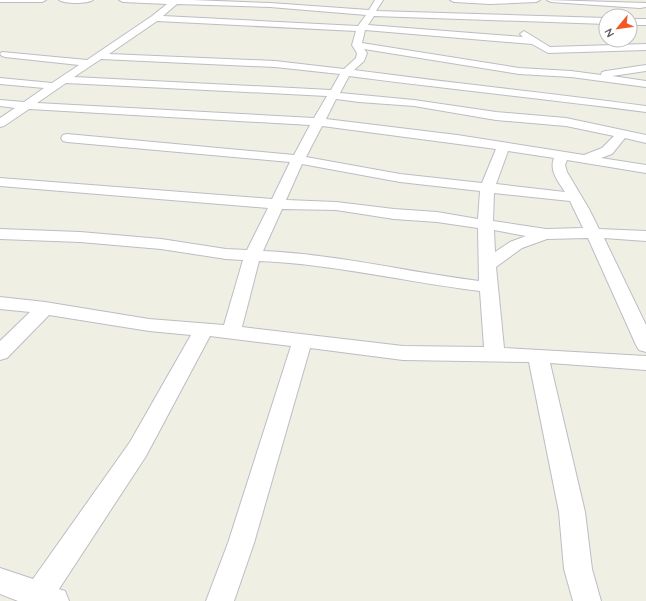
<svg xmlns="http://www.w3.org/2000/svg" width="646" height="601" viewBox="0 0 646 601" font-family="Quicksand,sans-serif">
<rect width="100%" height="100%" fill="#f0efe4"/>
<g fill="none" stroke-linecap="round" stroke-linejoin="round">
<defs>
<path id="minor" d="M0 0H46L42 2H0Z
M59 0H93C87 4 65 4 59 0Z
M119 0H192L270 3 369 10 375 0H383L376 11 606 18V24L374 16 368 25 523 37 520 34 524 31 550 47 646 44V50L548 53 532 44 365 30 362 43 519 68 571 71 601 75 602 72 606 71 646 65V71L612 76 646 81V87L571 77 519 74 364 49 367 53 364 61 354 70C451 83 549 93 646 106V112C547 99 448 89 349 76L340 93 414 100 496 112 566 118 646 135V143L625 138 612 154 601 158 646 165V173L567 160 565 165 567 172 589 209 599 229 646 231V241L604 238 646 325V352L639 350 636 345 588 238 547 239 522 248 496 267 504 348 646 356V370L550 363 585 512 592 569 601 601H573L564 569 559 512 529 362 403 360 310 348 254 543 234 601H206L228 543 291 346 210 336 146 456 59 589 65 591 69 601H18L0 594V568L33 579 130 442 191 335 149 331 49 315 7 358 0 360V341L30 312 0 309V297L45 302 149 319 224 325 243 260 226 259 161 249 80 242 0 239V229L80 232 161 239 226 249 247 250 268 208 0 186V178L272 199 290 162 67 142 63 141 61 138 63 135 67 134 294 155 310 125 29 109 4 126 0 127V118L15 108 0 106V100L24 102 44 88 0 84V78L52 83 79 65 5 57 2 56 0 54 2 52 87 60 152 16 167 4 123 2ZM177 4 270 7 366 15 358 26 163 16ZM157 21 356 31 352 45 357 53 356 58 344 69 275 61 109 54ZM101 59 275 67 340 74 331 90 74 77ZM66 83 327 96 314 118 37 103ZM336 99 359 102 414 106 496 120 566 126 614 136 602 148 584 155 457 135 326 119ZM322 126 496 149 482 183 400 174 306 157ZM508 151 554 158C549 171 558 181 565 192L496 184ZM302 164 400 182 480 191 478 219 437 212 394 209 336 202 286 200ZM494 193 570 201 583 228 546 229 493 221ZM282 209 336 210 394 219 437 222 478 228 479 281C407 272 335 254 263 251ZM494 230 526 236 510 242 495 252ZM259 261C333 264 406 282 480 291L484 347 403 346 242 327Z
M450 0H540L536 2 490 4 454 2Z
M547 0 646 3V7L640 8 551 2Z
M630 19H646V25H630Z"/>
</defs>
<!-- minor casing -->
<use href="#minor" stroke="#bcbdc4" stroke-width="2"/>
<!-- minor -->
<use href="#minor" fill="#fff" fill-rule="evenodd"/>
</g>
<!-- north arrow -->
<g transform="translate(618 28) rotate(241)"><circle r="19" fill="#ffffff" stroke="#bebfc2"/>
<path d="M0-3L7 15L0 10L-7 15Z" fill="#f55626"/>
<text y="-6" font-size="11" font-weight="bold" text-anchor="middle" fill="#5c5f66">N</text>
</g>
</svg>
